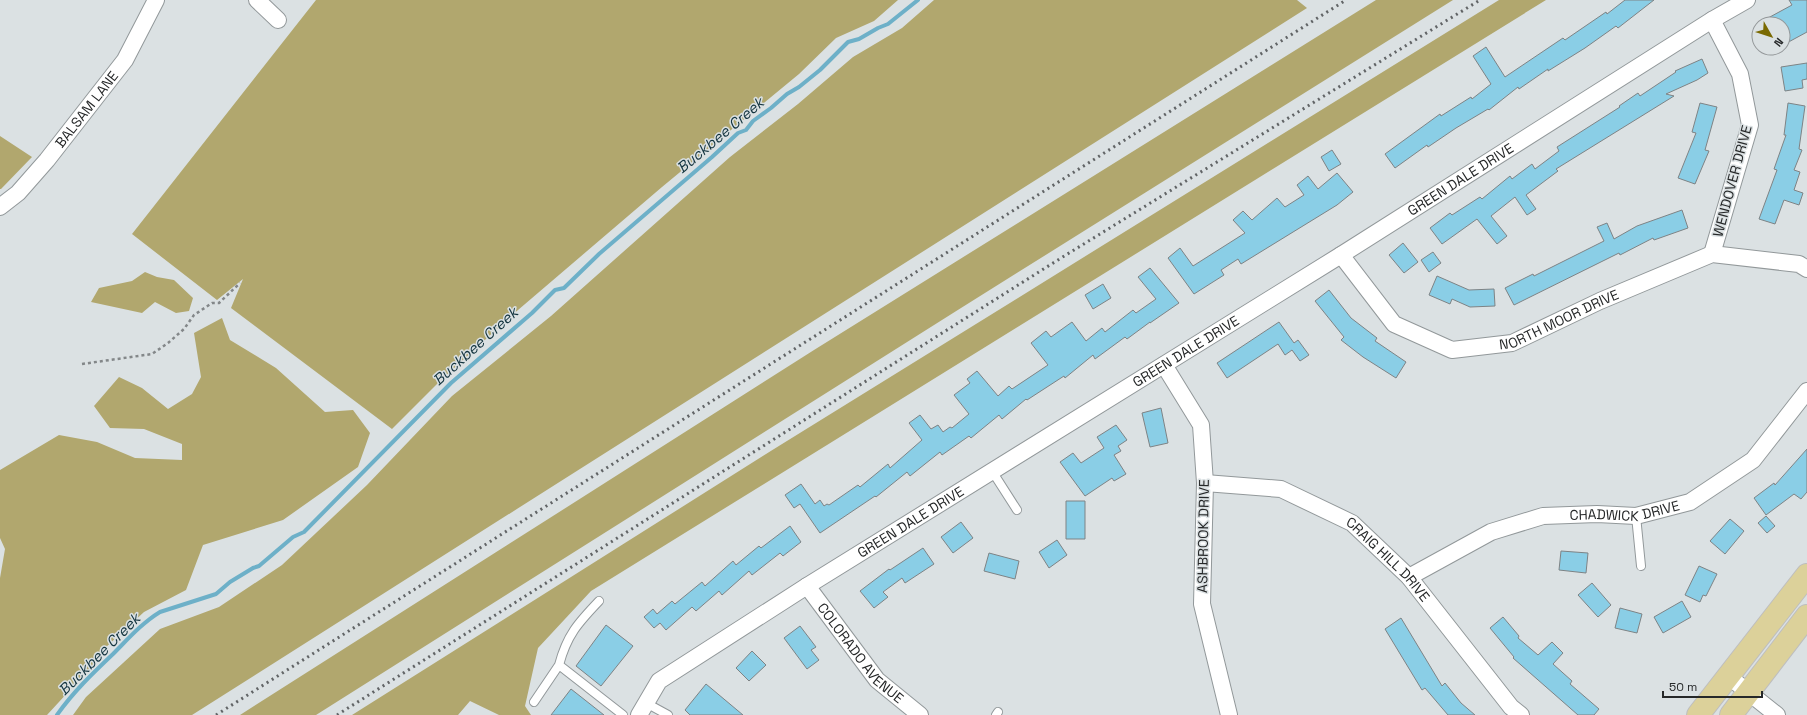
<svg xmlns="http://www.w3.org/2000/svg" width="1807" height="715" viewBox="0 0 1807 715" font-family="'Space Grotesk',sans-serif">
<rect width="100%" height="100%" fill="#dbe1e3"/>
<!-- forest -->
<path fill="#b1a76e" d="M316 0H898L874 21 836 38 799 74 662 187 511 316 440 381 392 429 231 308 243 279 217 300 132 234Z
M934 0H1297L1307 8 192 715H73L86 697 160 629 219 607 282 565 367 485 452 396 551 316 730 157 798 104 853 57 902 28Z
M1376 0H1453L961 308 316 715H240L814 350Z
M1499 0H1546L591 591 538 648 525 706 531 715H499L470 701 458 715H352L774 449Z
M0 136 32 157 1 189H0Z
M145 272 157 277 174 280 193 298 189 311 176 313 155 302 142 313 91 302 99 288 132 281Z
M222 318 230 340 276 368 325 412 353 410 370 433 358 467 283 520 203 545 186 590 144 612 104 649 93 665 47 715H0V578L5 549 0 538V470L59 435 97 442 135 458 182 460V444L144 429 110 428 94 406 119 377 142 388 168 409 192 394 201 377 194 333Z"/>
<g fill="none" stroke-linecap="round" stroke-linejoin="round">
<!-- stream -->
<path stroke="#6db0c8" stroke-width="4" d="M57 715C73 692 93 673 113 654 128 639 142 623 160 612L216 594 230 582 253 568 259 566 293 537 304 532 451 383 532 313 555 290 564 288 599 254 712 157 738 133 746 130 753 121 771 108 787 94 799 87 820 70 848 42 859 39 878 28 888 24 918 0"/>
</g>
<!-- building -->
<path fill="#8acee6" stroke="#7e8385" d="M1625 0H1654L1618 28 1616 26 1585 48 1548 71V69L1519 89 1518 87 1489 110 1488 109 1456 128 1428 147 1427 145 1395 168 1385 154 1440 114 1441 116 1471 97 1472 99 1491 84 1473 56 1486 47 1505 77 1563 38 1565 40 1606 12 1607 14Z
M1789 0H1807V32L1783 45V24H1757L1792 5Z
M1702 59 1708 73 1697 80 1666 94 1674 96 1556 169 1558 171 1526 195 1536 209 1527 215 1515 197 1491 216 1507 236 1497 244 1477 219 1442 244 1430 228 1450 213 1452 215 1480 197 1482 199 1510 176 1512 179 1532 164 1535 169 1559 151 1557 147 1620 107 1619 106 1638 93 1640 96 1676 72 1675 71Z
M1807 63V79L1802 80 1803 88 1785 91 1781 67Z
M1700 103 1717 107 1705 150 1709 151 1695 184 1678 178 1696 133 1692 132Z
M1788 103 1805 106 1799 149 1802 150 1794 170 1800 172 1794 190 1803 193 1799 205 1784 200 1775 224 1759 219 1777 170 1774 169 1786 135H1784Z
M1332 150 1341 164 1329 171 1321 157Z
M1337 173 1353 192 1337 205 1241 264 1238 259 1221 270 1224 275 1194 294 1168 258 1180 248 1193 266 1245 233 1233 220 1243 211 1252 220 1277 198 1285 207 1304 195 1297 185 1308 176 1318 189Z
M1682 210 1688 228 1654 240 1653 238 1620 255 1619 253 1514 305 1505 288 1533 274 1534 276 1604 241 1597 227 1607 223 1614 239 1637 226Z
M1403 243 1418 262 1404 273 1389 255Z
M1433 252 1441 263 1429 272 1421 260Z
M1150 268 1179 303 1150 323V322L1127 339 1125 337 1095 359 1093 355 1065 378 1064 376 1027 400 1026 399 1002 419 999 415 971 438 969 436 942 455 940 452 910 476 907 472 876 497 875 496 820 533 800 504 794 508 785 495 801 484 815 504 820 500 824 506 827 504 829 505 858 485 860 487 888 464 890 468 922 440 909 423 920 415 931 429 938 425 943 432 950 427 952 428 969 414 954 395 970 383 967 379 977 371 998 396 1009 386 1012 389 1048 365 1031 343 1046 331 1051 337 1072 322 1086 341 1102 328 1105 332 1133 310 1136 313 1156 299 1138 277Z
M1437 276 1469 290 1494 289 1495 306 1470 307 1452 299 1450 304 1429 295Z
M1103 284 1111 298 1093 309 1085 295Z
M1329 290 1351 318 1377 338 1375 341 1406 362 1396 378 1363 357 1341 340 1344 337 1315 301Z
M1279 322 1294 343 1298 340 1309 355 1300 361 1292 350 1285 355 1278 344 1227 378 1217 363Z
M1161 408 1168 443 1150 447 1142 413Z
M1116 425 1127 440 1118 446 1121 451 1114 455 1126 474 1114 481 1112 478 1085 496 1060 462 1073 453 1081 463 1104 448 1097 437Z
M1807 449V492L1801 499 1794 494 1766 515 1754 498 1774 483 1775 485Z
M1066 501H1085V539H1066Z
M1766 516 1775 526 1767 533 1758 523Z
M1730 519 1744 531 1725 554 1710 541Z
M961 522 973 538 953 553 941 537Z
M790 526 801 542 783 556 780 553 752 575 749 571 722 595 719 591 696 611 692 607 666 630 660 623 654 628 644 617 653 609 657 614 672 601 675 604 702 582 705 586 733 561 736 565 759 546 761 548Z
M1057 540 1067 555 1049 568 1039 552Z
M923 548 934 564 905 583 902 578 883 592 888 597 874 608 860 591 889 569 890 570Z
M1561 551 1588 553 1586 573 1559 570Z
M989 553 1019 561 1015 579 984 571Z
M1699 566 1717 574 1706 596 1703 595 1700 602 1685 595Z
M1592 583 1611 605 1598 617 1578 595Z
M1682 601 1691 617 1663 633 1654 617Z
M1620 608 1642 614 1637 633 1615 628Z
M1503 617 1519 636 1518 638 1538 655 1552 642 1563 653 1553 664 1572 681 1570 684 1599 709 1594 715H1578L1513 658 1514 657 1490 628Z
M1401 618 1442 686 1445 683 1461 703 1475 715H1448L1425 688 1422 690 1385 629Z
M606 625 633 646 601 686 576 666Z
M800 626 816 647 811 650 819 660 807 669 784 638Z
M752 651 766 665 749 681 736 668Z
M706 684 743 715H690L685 710Z
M571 689 604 715H551Z"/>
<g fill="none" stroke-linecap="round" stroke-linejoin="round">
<defs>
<path id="lane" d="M992 471 1017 510
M1636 516 1641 566
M599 601C578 623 567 635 559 665L623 715
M534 702 559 665
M646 703 668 715
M996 715 998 712"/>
<g id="street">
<path d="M257 0 278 20"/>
<path d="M1712 20 1740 74 1750 125 1712 254"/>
<path id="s1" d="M0 207 18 193 47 160 125 60 156 0"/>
<path id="s2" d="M1341 255 1394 324 1452 350 1512 343 1600 301 1712 254 1799 264 1807 269"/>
<path d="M1164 365 1201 425 1205 483 1202 604 1229 715"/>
<path id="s3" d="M1205 483 1281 489 1352 523 1409 577 1511 707 1521 715"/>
<path id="s4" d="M1409 577 1491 532 1543 516 1597 514 1636 516 1690 502 1753 460 1807 391"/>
<path id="s5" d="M807 586 877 680 920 715"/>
<path d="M1728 676 1777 715"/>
<path id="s6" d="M639 715 659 681 807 586 1341 255 1712 20 1747 0"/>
</g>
<path id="primary" d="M1698 715 1807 575
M1731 715 1807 616"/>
</defs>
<!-- lane casing -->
<use href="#lane" stroke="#92989a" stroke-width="10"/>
<!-- street casing -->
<use href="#street" stroke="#92989a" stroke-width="18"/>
<!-- primary casing -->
<use href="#primary" stroke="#bebebf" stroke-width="24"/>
<!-- path -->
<path stroke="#838789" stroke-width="2.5" stroke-dasharray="3 3" stroke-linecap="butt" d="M82 364 152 354 168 343 184 329 194 315 212 303H219L240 283"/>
<!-- lane -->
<use href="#lane" stroke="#fff" stroke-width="8"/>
<!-- street -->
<use href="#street" stroke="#fff" stroke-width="16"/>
<!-- primary -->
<use href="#primary" stroke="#dcd19a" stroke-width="22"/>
<!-- rail -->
<path stroke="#616466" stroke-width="3" stroke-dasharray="2 4" stroke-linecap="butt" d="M216 715 1346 0
M337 715 1061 258 1480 0"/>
</g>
<g text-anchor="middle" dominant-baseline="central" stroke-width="3" stroke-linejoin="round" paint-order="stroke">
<!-- street labels -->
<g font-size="14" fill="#262829" stroke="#dbe1e3">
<text stroke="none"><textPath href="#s1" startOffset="131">BALSAM LANE</textPath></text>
<text stroke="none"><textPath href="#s6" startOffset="985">GREEN DALE DRIVE</textPath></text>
<text transform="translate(1732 181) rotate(-75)">WENDOVER DRIVE</text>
<text stroke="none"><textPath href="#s2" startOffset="263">NORTH MOOR DRIVE</textPath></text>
<text stroke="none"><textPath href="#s6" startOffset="661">GREEN DALE DRIVE</textPath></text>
<text stroke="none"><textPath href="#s4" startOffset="230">CHADWICK DRIVE</textPath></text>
<text stroke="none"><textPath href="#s6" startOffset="337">GREEN DALE DRIVE</textPath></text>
<text transform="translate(1203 536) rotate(-89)">ASHBROOK DRIVE</text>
<text stroke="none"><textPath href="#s3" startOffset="206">CRAIG HILL DRIVE</textPath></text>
<text stroke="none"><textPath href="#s5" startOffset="86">COLORADO AVENUE</textPath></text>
</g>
<!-- water labels -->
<g font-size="15" font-style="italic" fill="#12333e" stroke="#dbe1e3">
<text transform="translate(720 135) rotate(-40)">Buckbee Creek</text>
<text transform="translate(475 346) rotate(-42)">Buckbee Creek</text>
<text transform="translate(99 654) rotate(-45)">Buckbee Creek</text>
</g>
</g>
<!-- north arrow -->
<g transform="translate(1771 36) rotate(129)"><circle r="19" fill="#dbe1e3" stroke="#939799"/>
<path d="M0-3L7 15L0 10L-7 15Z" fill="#7a6a02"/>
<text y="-6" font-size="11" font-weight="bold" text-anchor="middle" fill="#262829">N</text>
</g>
<!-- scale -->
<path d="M1663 691v6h99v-6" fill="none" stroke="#262829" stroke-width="2"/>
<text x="1669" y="691" font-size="12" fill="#262829" stroke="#dbe1e3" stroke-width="3" paint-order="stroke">50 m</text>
</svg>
